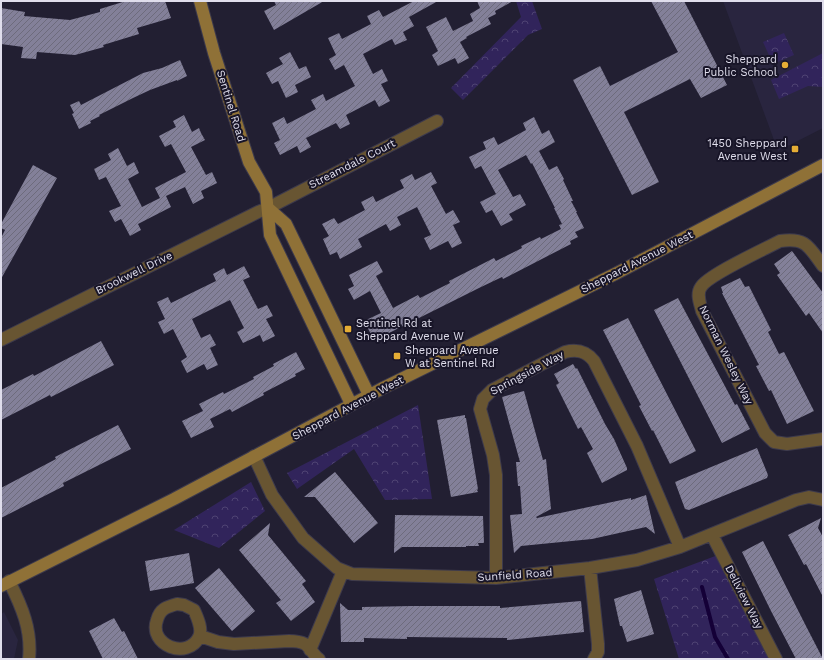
<svg xmlns="http://www.w3.org/2000/svg" width="824" height="660" viewBox="0 0 824 660" font-family="'Work Sans',sans-serif">
<defs>
<pattern id="park-crowns" width="20" height="18" patternUnits="userSpaceOnUse"><rect width="20" height="18" fill="#31245b"/><path d="M2 6a3 3 0 1 1 6 0M12 15a3 3 0 1 1 6 0" fill="none" stroke="#4f4373"/></pattern>
<pattern id="building-hatch" width="6" height="6" patternUnits="userSpaceOnUse"><rect width="6" height="6" fill="#838099"/><path d="M-1 1l2-2M0 6l6-6M5 7l2-2" fill="none" stroke="#6d6b7c"/></pattern>
</defs>
<rect width="100%" height="100%" fill="#221f32"/>
<!-- built -->
<path fill="#29253f" d="M723 1H823V128L778 151Z
M4 612 18 640 14 659H1V614Z"/>
<!-- park -->
<path fill="url(#park-crowns)" d="M516 1H532L542 29 528 35 463 100 451 88 521 17Z
M784 33 794 55 773 64 763 42Z
M823 53V87L808 86 779 99 771 80Z
M418 405 432 499 385 500 354 449 297 489 287 473Z
M251 482 265 511 219 548 174 530Z
M718 555 770 659H679L654 579Z"/>
<g fill="none" stroke-linecap="round" stroke-linejoin="round">
<!-- stream -->
<path stroke="#140037" stroke-width="4" d="M702 587 715 637 728 659"/>
</g>
<!-- building -->
<path fill="url(#building-hatch)" d="M126 1H165L171 18 137 28 139 34 103 45 104 47 75 55 37 52 36 59 21 58 23 47 1 44V8L25 12 24 16 70 20 100 12V9Z
M274 1H324L274 30 264 11 276 5Z
M414 1H438L409 17 414 26 403 32 407 40 395 45 392 39 363 54 373 74 382 69 388 81 381 84 390 101 379 107 375 100 346 115 350 124 340 129 336 123 306 138 311 147 300 153 297 146 280 155 274 143 280 140 272 123 284 117 287 124 316 109 311 100 323 94 326 101 355 86 344 65 335 70 329 59 336 55 328 38 339 33 342 39 371 24 367 16 379 10 383 17Z
M477 1H513L495 11 496 14 488 18 491 24 466 37 467 38 460 42 469 58 458 64 455 58 438 66 432 55 438 51 426 27 446 17 453 31 473 21 470 14 480 8Z
M651 1H684L727 85 701 98 690 79 624 112 659 182 632 195 573 80 600 66 610 86 678 52Z
M290 52 299 69 306 66 311 77 295 85 298 92 286 98 278 81 272 84 266 73 283 64 279 58Z
M180 60 187 76 177 81V80L150 90 133 98 99 115 100 116 90 121 91 123 79 129 72 114 74 113 70 105 79 101 81 105 143 73 162 68Z
M184 115 192 132 199 128 201 133 205 140 191 147 206 175 212 172 217 183 201 191 204 198 193 204 185 187 166 196 171 207 138 224 141 230 130 236 121 219 115 222 109 211 121 206 106 177 99 180 94 169 111 160 108 154 118 148 127 166 134 162 139 173 128 179 142 207 160 198 155 188 186 172 171 144 165 147 159 136 176 127 173 121Z
M534 117 542 134 549 130 555 142 539 151 549 170 557 166 564 179 563 180 573 201H571L577 212H576L584 228 575 232 578 237 570 241 571 244 503 279 502 277 479 288 387 334 382 336 381 334 373 338 364 321 381 313 370 291 354 300 348 289 354 286 349 275 377 261 383 272 376 276 393 308 418 295 420 298 450 283 449 281 494 258 496 261 522 248 521 246 540 237 541 239 561 229 559 225 562 224 554 208H555L532 163 531 164 526 155 498 170 513 197 520 194 526 205 509 214 513 220 501 226 492 210 486 213 480 202 496 194 481 166 475 169 469 157 486 149 483 142 494 137 498 145 526 130 523 123Z
M33 165 57 178 1 279V238L5 230 1 228V224Z
M431 172 437 183 431 186 446 214 453 210 460 222 453 225 462 243 452 248 448 241 430 250 424 238 431 235 417 207 397 217 401 225 390 231 386 224 358 239 362 247 340 259 337 252 330 255 323 239 329 236 322 224 334 218 338 224 365 210 361 202 373 196 376 202 404 188 400 180 412 174 415 180Z
M792 251 823 293V333L809 313 806 316 777 275 780 273 774 264Z
M244 266 250 277 243 280 258 309 267 305 273 316 266 319 275 336 263 342 260 335 243 343 237 332 244 328 230 300 192 319 201 338 210 334 216 345 210 348 218 365 207 370 204 364 187 373 181 361 187 357 173 329 164 334 158 322 165 319 157 302 168 297 171 303 216 281 213 274 224 268 227 275Z
M740 278 745 287 749 286 771 330 768 332 779 354 784 352 814 411 787 424 771 390 769 391 756 366 759 365 722 293H723L721 287Z
M678 298 735 405 737 404 750 429 722 443 654 310Z
M628 318 696 451 670 464 653 430 652 431 639 406 641 405 603 330Z
M101 341 114 365 51 397 50 395 1 420V390L33 374 34 376Z
M296 352 305 369 295 374 296 376 263 393 264 395 232 412 230 409 210 419 214 427 191 438 182 421 203 411 199 404 223 392 224 394 254 379 253 377 274 366 273 364Z
M573 364 576 369 577 368 605 424 614 439 627 468V470L602 483 587 453 593 449 581 427 578 429 556 385 559 383 554 374Z
M524 391 543 460 546 459 551 509 536 517 537 518 631 498V500L646 495 655 534 646 527 592 539 521 546 514 553 510 515 522 514 520 486H518L516 462H520L502 397Z
M465 415V418H466L478 489 477 490 478 492 451 497 437 420Z
M118 425 131 449 63 483 64 486 1 518V488L56 459 55 457Z
M757 448 768 475 767 478 689 510 685 509 675 482Z
M335 472 378 523 354 543 315 497H304Z
M395 515 483 516 484 543H478L479 546H466V547H402L394 553Z
M821 518 818 528 823 537V597L806 564 804 565 788 535Z
M270 523 268 535 306 581 302 584 315 602 291 621 276 603 281 600 239 550Z
M763 541 807 628 823 659H796L771 611 742 552Z
M189 553 194 583 150 591 145 561Z
M219 568 255 611 232 631 195 588Z
M641 590 654 634 627 642 622 626H620L614 599Z
M581 601 584 632 507 640V638L407 637V639L364 638V642H341L340 603 348 610H362V607L412 606H500V608Z
M114 618 122 632 124 631 138 659H103L89 631Z"/>
<g fill="none" stroke-linecap="round" stroke-linejoin="round">
<defs>
<path id="street" d="M823 266C809 247 806 237 780 241 765 249 708 275 701 287 696 294 700 303 702 311L765 433 774 442 787 444 823 439
M1 340 258 212 268 208 437 121
M254 456 272 495 303 538 337 568 352 574 496 578 590 568 637 560 680 547 796 500 809 497 823 500
M712 535 776 659
M590 568 598 644V652L594 659
M496 578V475L493 455 480 409 483 399 492 390 565 352C577 349 586 351 594 361L637 446 680 547
M9 581C22 607 32 630 29 659
M177 604 184 605 194 610C197 617 203 629 199 637 188 660 148 646 157 620 160 609 166 607 177 604Z
M200 636 218 642 234 644 289 641C294 641 301 642 305 644 311 648 313 655 319 659
M310 650 343 571"/>
<path id="secondary" d="M200 1 214 53 249 162 266 192 270 235 351 404
M268 208 286 224 369 395
M1 586 174 499 381 389 617 273 823 165"/>
</defs>
<!-- street casing -->
<use href="#street" stroke="#3d3a4c" stroke-width="14"/>
<!-- secondary casing -->
<use href="#secondary" stroke="#3d3a4c" stroke-width="14"/>
<!-- street -->
<use href="#street" stroke="#685532" stroke-width="12"/>
<!-- secondary -->
<use href="#secondary" stroke="#8f7137" stroke-width="12"/>
</g>
<!-- markers -->
<g fill="#e5ad35" stroke="#181528" stroke-width="1.5">
<circle cx="785" cy="65" r="4"/>
<rect x="791" y="145" width="8" height="8" rx="2"/>
<rect x="344" y="325" width="8" height="8" rx="2"/>
<rect x="393" y="352" width="8" height="8" rx="2"/>
</g>
<g text-anchor="middle" dominant-baseline="central" stroke-width="4" stroke-linejoin="round" paint-order="stroke">
<!-- poi labels -->
<g font-size="11" fill="#e0deec" stroke="#181528" text-anchor="end">
<text x="777" y="59">Sheppard<tspan x="777" dy="13">Public School</tspan></text>
<text x="787" y="143">1450 Sheppard<tspan x="787" dy="13">Avenue West</tspan></text>
<text x="356" y="323" text-anchor="start">Sentinel Rd at<tspan x="356" dy="13">Sheppard Avenue W</tspan></text>
<text x="405" y="350" text-anchor="start">Sheppard Avenue<tspan x="405" dy="13">W at Sentinel Rd</tspan></text>
</g>
<!-- street labels -->
<g font-size="11" fill="#e0deec" stroke="#181528">
<text transform="translate(231 106) rotate(73)">Sentinel Road</text>
<text transform="translate(352 164) rotate(-27)">Streamdale Court</text>
<text transform="translate(637 262) rotate(-27)">Sheppard Avenue West</text>
<text transform="translate(134 273) rotate(-26)">Brookwell Drive</text>
<text transform="translate(726 355) rotate(64)">Norman Wesley Way</text>
<text transform="translate(527 373) rotate(-28)">Springside Way</text>
<text transform="translate(348 408) rotate(-28)">Sheppard Avenue West</text>
<text transform="translate(515 575) rotate(-4)">Sunfield Road</text>
<text transform="translate(744 597) rotate(63)">Dellview Way</text>
</g>
</g>
<!-- border -->
<rect width="824" height="660" fill="none" stroke="#e0deec" stroke-width="4"/>
</svg>
